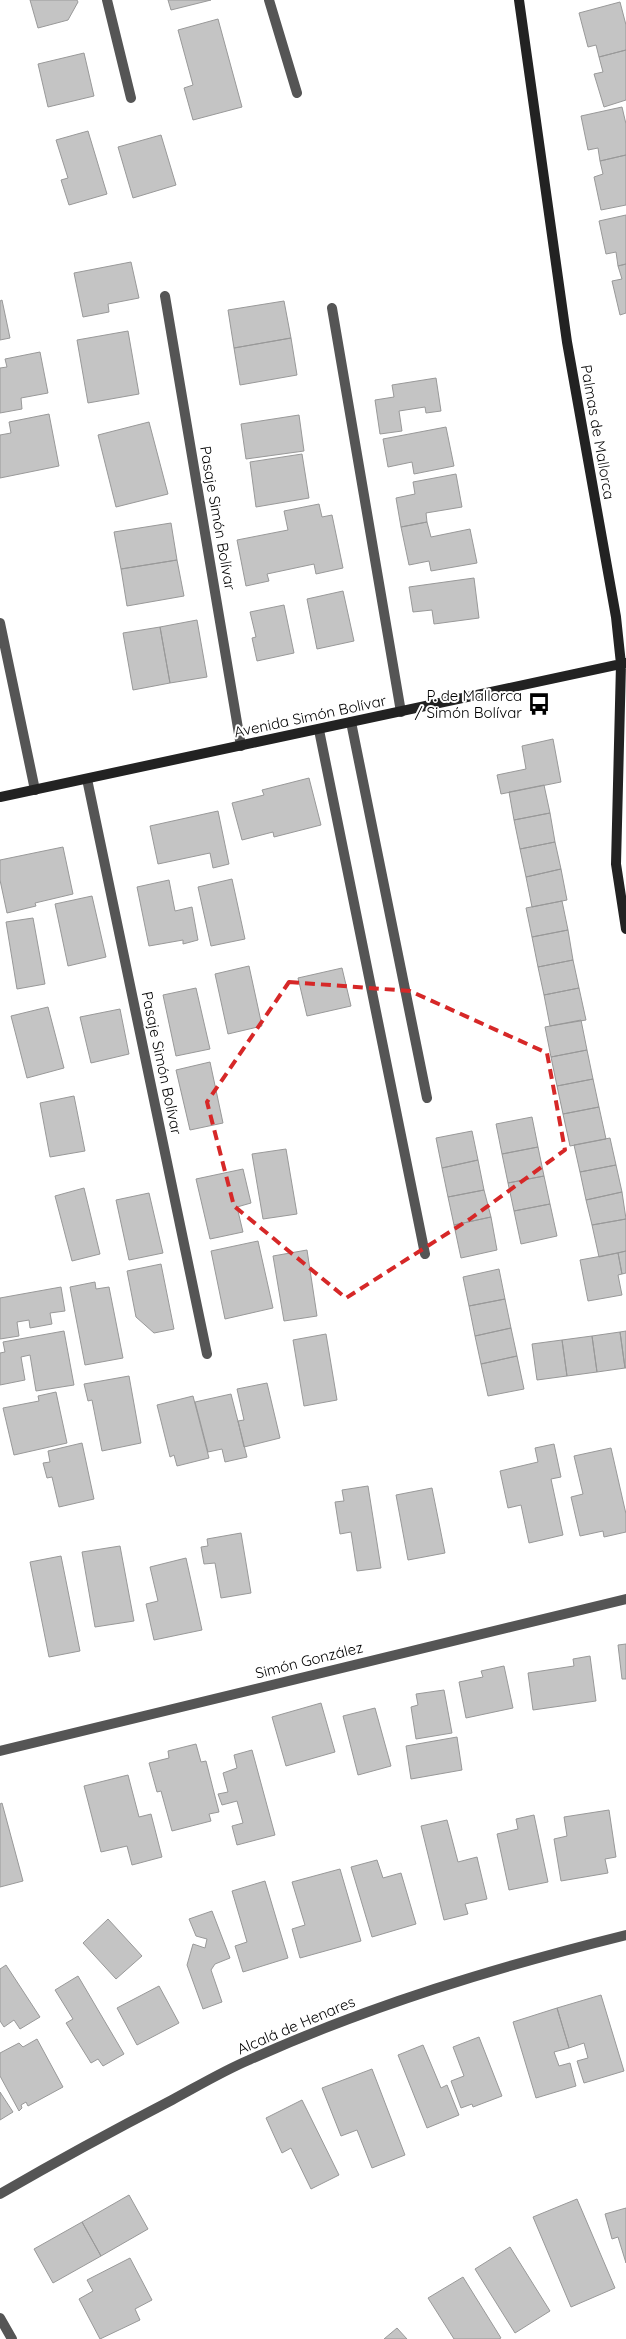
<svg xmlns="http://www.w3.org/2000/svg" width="626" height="2339" viewBox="0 0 626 2339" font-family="Quicksand,sans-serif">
<rect width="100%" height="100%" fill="#fff"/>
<!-- building -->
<path fill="#c4c4c4" stroke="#999" d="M30 0H77L78 2 68 20 38 28Z
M168 0H211L171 10Z
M620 2 626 25V50L599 57 596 45 588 47 579 13Z
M218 19 242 107 193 120 184 88 193 85 178 30Z
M626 50V100L604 107 594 74 603 72 599 57Z
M84 53 94 96 48 107 38 64Z
M622 107 626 124V155L600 161 598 148 588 150 581 116Z
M88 131 107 194 69 205 61 180 68 178 56 140Z
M161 135 176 185 133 198 118 147Z
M626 155V205L601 210 594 177 603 174 600 161Z
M626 215V264L618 266 616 252 606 254 599 221Z
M131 262 139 298 108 304 109 312 83 317 74 273Z
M626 264V313L620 315 612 281 622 279 618 266Z
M2 300 10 338 0 340V301Z
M284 301 291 338 234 348 228 310Z
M128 331 139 394 88 403 77 340Z
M291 338 297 375 240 385 234 348Z
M40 352 48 393 21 398 22 409 0 413V368L7 367 5 359Z
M436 378 441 411 426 413 425 407 399 411 402 431 380 434 375 400 394 397 392 385Z
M49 414 59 466 0 478V435L11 433 9 422Z
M299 415 304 451 246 459 241 424Z
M149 422 168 494 116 507 98 435Z
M446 427 454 466 414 474 412 462 388 467 383 439Z
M302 454 309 498 256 507 250 462Z
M456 474 462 507 426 513 427 522 401 527 396 498 415 494 413 482Z
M319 504 322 517 332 515 343 568 316 574 314 564 267 574 269 581 246 586 237 540 288 530 284 511Z
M427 522 431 537 470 529 477 563 431 571 429 561 409 565 401 527Z
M171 523 177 560 121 569 114 532Z
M177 560 184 596 127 606 121 569Z
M474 578 479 618 434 624 432 610 413 612 409 587Z
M343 591 354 641 317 649 307 599Z
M284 605 294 653 257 661 252 638 256 637 250 612Z
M197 620 207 677 170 683 160 627Z
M160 627 170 683 133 690 123 633Z
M553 739 561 782 501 794 497 775 526 769 522 746Z
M309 778 321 825 274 837 273 832 242 840 232 803 264 795 262 790Z
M544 785 550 813 514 820 509 792Z
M218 811 229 864 213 868 210 853 158 864 150 826Z
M550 813 555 842 520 849 514 820Z
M555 842 561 869 526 877 520 849Z
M63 847 73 894 35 903 36 906 7 913 0 880V860Z
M561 869 567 900 532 907 526 877Z
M232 879 245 939 211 946 198 887Z
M169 880 175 911 192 907 198 940 183 944V940L149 946 137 887Z
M92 896 106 957 68 966 55 904Z
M562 901 568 930 532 937 526 908Z
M33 918 45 984 17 989 6 922Z
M568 930 573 960 538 967 532 937Z
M573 960 579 988 544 995 538 967Z
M249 966 262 1026 228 1034 215 974Z
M342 968 351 1006 307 1016 298 978Z
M196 988 210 1049 176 1056 163 995Z
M579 988 586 1020 550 1026 544 995Z
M48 1007 64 1068 27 1078 11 1016Z
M120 1009 129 1054 91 1063 80 1017Z
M581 1020 587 1050 551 1057 545 1027Z
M587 1050 593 1079 557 1086 551 1057Z
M210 1062 223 1123 190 1130 176 1070Z
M593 1079 599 1107 563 1114 557 1086Z
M74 1096 85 1151 50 1157 40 1103Z
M599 1107 606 1139 570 1146 563 1114Z
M532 1117 538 1147 502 1154 496 1124Z
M472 1131 478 1160 442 1168 436 1138Z
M610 1138 616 1165 580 1172 574 1145Z
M538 1147 544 1176 508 1183 502 1154Z
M286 1149 297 1214 263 1219 252 1154Z
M478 1160 484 1190 448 1197 442 1168Z
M616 1165 622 1192 586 1200 580 1172Z
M243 1169 251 1203 237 1207 243 1232 210 1239 196 1179Z
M544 1176 550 1204 514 1211 508 1183Z
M84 1188 100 1254 72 1261 55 1196Z
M484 1190 491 1217 454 1225 448 1197Z
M622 1192 626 1219 592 1225 586 1200Z
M149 1193 163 1253 129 1260 116 1200Z
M550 1204 557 1236 521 1244 514 1211Z
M491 1217 497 1250 461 1258 454 1225Z
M626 1219V1251L599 1257 592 1225Z
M258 1241 273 1308 225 1319 211 1251Z
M307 1250 317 1316 284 1321 273 1256Z
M626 1251V1273L622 1274 618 1253Z
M618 1253 622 1274 618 1275 622 1295 588 1301 580 1260Z
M161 1264 174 1329 154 1333 136 1317 127 1271Z
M499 1269 505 1299 469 1306 463 1277Z
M95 1282 96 1289 109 1287 123 1358 85 1365 70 1287Z
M61 1287 65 1311 50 1313 52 1324 30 1328 29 1320 17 1322 19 1336 0 1339V1298Z
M505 1299 511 1328 475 1336 469 1306Z
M511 1328 517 1356 481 1364 475 1336Z
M64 1331 74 1385 36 1391 30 1355 21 1357 25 1380 0 1385V1353L5 1352 3 1342Z
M626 1331V1368H625L620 1332Z
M620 1332 625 1368 597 1372 592 1336Z
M326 1334 337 1400 304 1406 293 1340Z
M592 1336 597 1372 567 1376 562 1340Z
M562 1340 567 1376 537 1380 532 1344Z
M517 1356 524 1389 488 1396 481 1364Z
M129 1376 141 1443 102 1451 92 1400 88 1401 84 1384Z
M267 1383 280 1438 244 1447 238 1421 244 1420 237 1389Z
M56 1392 67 1443 14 1455 3 1408 39 1401 38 1396Z
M231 1394 247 1457 225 1462 222 1449 208 1452 195 1402Z
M193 1396 209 1458 177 1466 174 1455 170 1457 157 1405Z
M82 1443 94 1499 59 1507 52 1477 47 1478 43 1463 50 1462 48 1451Z
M554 1444 561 1477 551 1479 563 1535 529 1543 521 1505 508 1508 500 1471 538 1462 535 1448Z
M611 1448 626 1514V1532L604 1537 603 1531 580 1536 571 1497 583 1494 574 1456Z
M368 1486 381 1568 357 1571 351 1532 340 1534 335 1502 344 1501 342 1490Z
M432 1488 445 1553 408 1560 396 1495Z
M241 1533 251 1593 221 1598 215 1563 204 1564 201 1547 208 1546 207 1539Z
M120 1546 134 1621 95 1627 82 1552Z
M61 1556 80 1651 49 1657 30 1562Z
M186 1558 202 1630 154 1640 146 1604 158 1601 150 1567Z
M626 1644V1679H622L618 1645Z
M590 1656 596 1701 533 1710 528 1673 574 1666 573 1659Z
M504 1666 513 1708 466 1718 459 1682 483 1677 481 1671Z
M444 1690 452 1733 416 1739 411 1707 418 1705 416 1694Z
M321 1703 335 1752 286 1766 272 1717Z
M375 1708 391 1766 358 1775 343 1716Z
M457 1737 462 1770 411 1779 406 1746Z
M196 1744 201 1762 206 1761 219 1812 209 1814 211 1821 172 1831 161 1791 157 1792 149 1763 169 1758 168 1751Z
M252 1750 275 1835 237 1845 232 1826 243 1823 237 1801 222 1805 218 1794 228 1792 223 1773 237 1768 234 1755Z
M128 1775 139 1817 151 1814 162 1857 132 1865 127 1846 101 1852 84 1786Z
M2 1803 23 1881 0 1887V1804Z
M609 1810 616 1857 605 1859 608 1873 561 1881 554 1839 567 1836 564 1817Z
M534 1815 548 1882 509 1890 497 1834 518 1829 516 1819Z
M447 1820 458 1862 477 1857 487 1899 465 1904 468 1914 444 1920 421 1826Z
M377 1860 383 1878 401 1873 416 1924 372 1937 351 1867Z
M340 1869 361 1941 300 1958 292 1929 305 1925 292 1882Z
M265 1881 288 1958 243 1972 235 1946 247 1942 232 1891Z
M212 1911 230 1958 215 1964 211 1970 222 2002 203 2009 187 1965 193 1944 205 1948 207 1939 196 1936 189 1919Z
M108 1919 142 1956 116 1979 83 1943Z
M6 1965 40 2017 20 2029 14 2020 4 2027 0 2021V1969Z
M78 1976 124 2054 103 2066 98 2059 91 2063 66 2023 73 2019 55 1990Z
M159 1986 179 2023 137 2045 117 2008Z
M601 1995 624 2071 584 2083 577 2061 588 2058 584 2043 569 2048 557 2008Z
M557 2008 569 2048 554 2052 559 2066 570 2063 576 2086 536 2098 513 2022Z
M479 2037 502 2096 473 2107 472 2104 461 2108 451 2081 464 2076 453 2047Z
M37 2039 63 2087 28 2106 26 2102 21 2105 22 2108 19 2111 0 2076V2053L19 2043 23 2047Z
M423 2045 441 2088 447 2085 459 2115 427 2128 398 2055Z
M372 2069 405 2155 372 2168 357 2130 341 2136 322 2088Z
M0 2092 13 2112 0 2120Z
M302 2100 339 2175 311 2189 291 2148 282 2153 266 2118Z
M129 2195 148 2229 101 2256 82 2222Z
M577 2199 615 2288 571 2307 533 2217Z
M626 2208V2263L618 2237 612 2239 605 2214Z
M82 2222 101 2256 53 2283 34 2249Z
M510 2247 550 2311 515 2333 475 2269Z
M130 2258 152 2300 135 2309 140 2320 100 2339 79 2299 93 2291 87 2280Z
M463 2277 501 2338 499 2339H454L428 2298Z
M397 2328 407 2339H384Z"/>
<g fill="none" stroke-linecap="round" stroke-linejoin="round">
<!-- lane -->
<path stroke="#555" stroke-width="10" d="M351 722 427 1098"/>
<!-- street -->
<path stroke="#555" stroke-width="10" d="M107 0 131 98
M269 0 297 93
M165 296 241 746
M332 308 401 712
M0 623 35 790
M319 730 425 1254
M87 779 207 1354
M0 1751 626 1599
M0 2194C57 2161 114 2130 172 2100 198 2086 223 2071 249 2060 371 2005 497 1967 626 1935
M0 2318 12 2339"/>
<!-- secondary -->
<path stroke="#222" stroke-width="10" d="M519 0 567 342 616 617 621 664 616 864 626 929
M0 797 626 663"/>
</g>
<!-- marked area -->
<path fill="none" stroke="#d62828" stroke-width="4" stroke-dasharray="10 6" stroke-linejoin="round" d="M289 982 410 991 547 1053 565 1150 470 1219 346 1298 234 1206 207 1102Z"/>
<!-- icons -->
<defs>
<symbol id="bus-bare" viewBox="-9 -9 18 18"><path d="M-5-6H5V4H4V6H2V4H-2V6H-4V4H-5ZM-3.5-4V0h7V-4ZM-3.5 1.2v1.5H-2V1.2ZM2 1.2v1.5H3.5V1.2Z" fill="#000" stroke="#fff" stroke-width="2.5" paint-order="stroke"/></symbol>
</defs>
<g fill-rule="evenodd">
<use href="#bus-bare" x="523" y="688" width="32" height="32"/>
</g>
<g text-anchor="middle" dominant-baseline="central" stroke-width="4" stroke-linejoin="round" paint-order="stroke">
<!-- street labels -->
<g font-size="15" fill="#000" stroke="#fff">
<text transform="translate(598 432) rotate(80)">Palmas de Mallorca</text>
<text transform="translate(218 518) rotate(80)">Pasaje Simón Bolívar</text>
<text transform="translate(310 716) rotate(-12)">Avenida Simón Bolívar</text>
<text transform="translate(162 1063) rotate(78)">Pasaje Simón Bolívar</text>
<text transform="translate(309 1660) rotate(-14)">Simón González</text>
<text transform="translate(296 2025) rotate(-23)">Alcalá de Henares</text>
</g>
<!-- poi labels -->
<g font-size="15" fill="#000" stroke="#fff" text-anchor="end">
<text x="522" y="695">P. de Mallorca<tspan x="522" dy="17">/ Simón Bolívar</tspan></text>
</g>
</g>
</svg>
